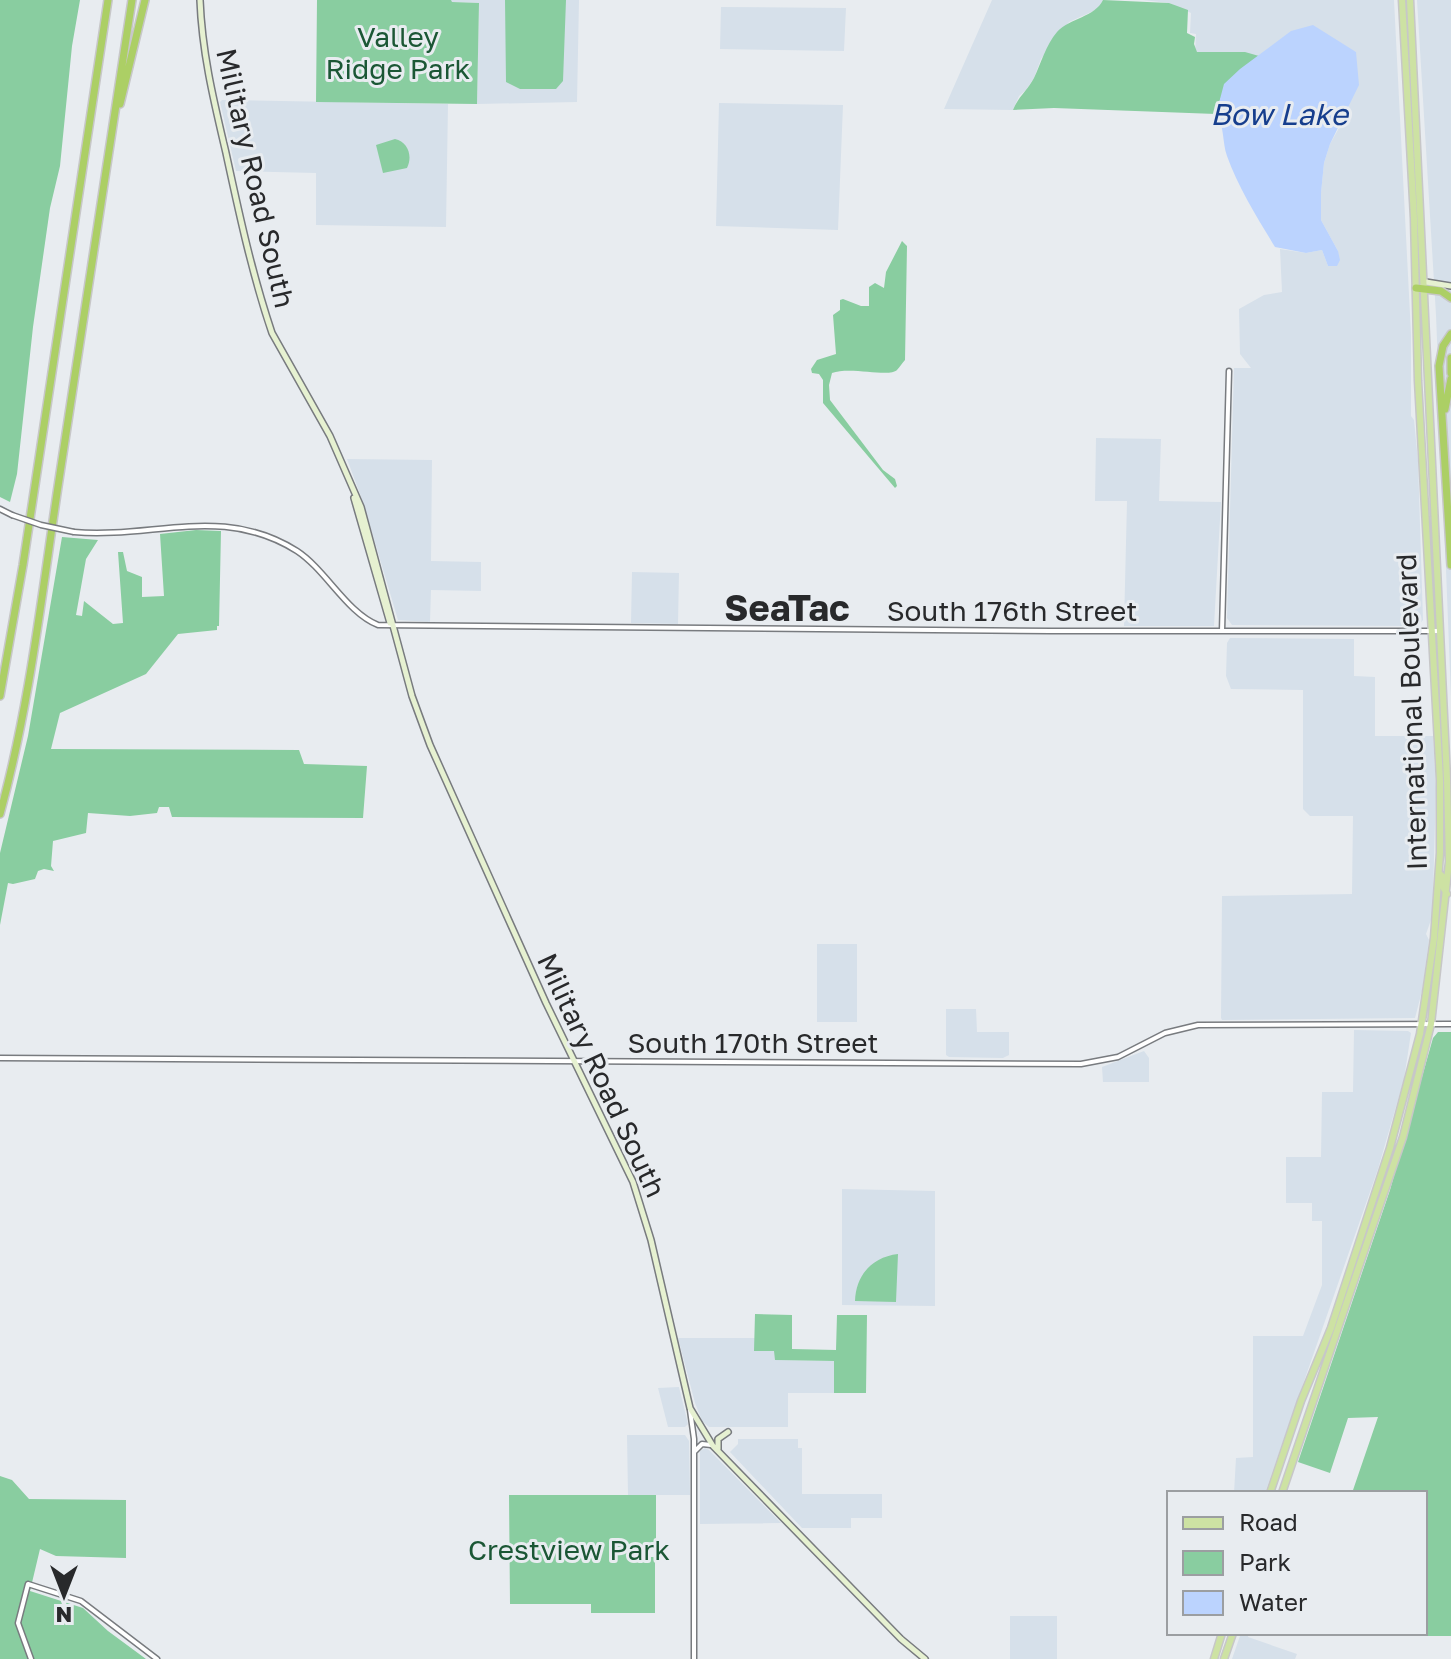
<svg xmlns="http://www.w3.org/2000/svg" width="1451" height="1659" viewBox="0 0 1451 1659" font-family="'Golos Text',sans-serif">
<rect width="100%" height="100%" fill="#e8ecf0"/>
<!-- built -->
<path fill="#d6e0ea" d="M451 0H579L577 102 477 104 479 3 451 2Z
M992 0H1103L1100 8 1069 22 1041 59 1034 78 1026 90 1019 96 1013 110 944 109Z
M1143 0H1394L1411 334V416L1414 420 1418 461 1423 620 1418 626 1232 625 1227 618 1234 368H1251L1240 354 1239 309 1264 295 1282 292 1280 249 1306 253 1322 250 1328 266 1338 251 1321 220V193L1324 163 1330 144 1348 112 1356 52 1291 32 1259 56 1195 54 1196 34 1190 33 1191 13 1169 3Z
M1417 0H1451V697L1436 315Z
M721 7 846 8 844 51 720 49Z
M222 100 448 104 446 227 316 225V173L236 171 220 102Z
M719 103 843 105 838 230 716 226Z
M1096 438 1161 439 1159 501 1221 502 1214 626H1124L1127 501H1095Z
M347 459 432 460 431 561 481 562V591L431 590 430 622 398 620 363 502Z
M632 572 679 573 678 624 631 623Z
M1230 638 1354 639V676L1375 677V736H1433L1436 788 1433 895 1432 917 1426 934 1429 940 1422 991 1415 1018 1222 1020 1221 1018 1222 896 1352 894 1353 816H1310L1303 809V690L1231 689 1226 676 1227 643Z
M817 944H857V1022H817Z
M946 1009H976L977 1032H1009V1055L1003 1058 949 1057 946 1055Z
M1354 1030 1408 1031 1411 1033 1404 1079 1378 1169 1265 1493H1234L1236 1458 1253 1457V1336H1303L1322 1285V1221H1312V1203H1286V1157H1321L1322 1092H1353Z
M1144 1051 1149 1058V1082H1103L1102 1067Z
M842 1189 935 1191V1306L842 1305Z
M678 1338H755V1351H775V1360L834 1361V1393H788V1427H709L702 1421 695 1403Z
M679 1387 688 1424 685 1427H668L658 1388Z
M627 1435H685L689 1441 690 1495H628Z
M738 1439H798V1448H802V1494H882V1518H851V1528H802L730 1452 738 1444Z
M705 1448 709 1450 781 1523 700 1524V1451Z
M1010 1616H1057V1659H1010Z
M1241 1633H1249L1248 1637 1297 1654 1295 1659H1232Z"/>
<!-- green -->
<path fill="#89cda0" d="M0 0H80L72 46 60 166 50 208 33 327 17 474 10 502 0 497Z
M317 0H451L452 2 479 3 477 104 316 102Z
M505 0H566L563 81 556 89H520L506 82Z
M1103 0 1169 3 1188 10 1187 33 1195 37 1194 44 1197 52H1245L1259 56C1238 70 1221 88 1216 114L1054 108 1013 110C1018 97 1027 91 1034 78 1041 63 1046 45 1057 32 1070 18 1095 17 1103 0Z
M395 139C408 142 413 156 407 168L383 173 376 145Z
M902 241 907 246 905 360C902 363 900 367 897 370 889 378 851 366 832 373L829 385 830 400 883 470 895 479 897 486 895 488 823 403V380L819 374 812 373 811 369 817 360 836 354 833 315 840 310V300L843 299 861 306H869V287L875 283 884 288 886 272Z
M196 530 221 531 219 626H217V630L178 634 146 674 60 713 51 749 299 750 304 764 367 766 363 818 172 817 169 807H159L157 813 130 816 88 813 86 833 53 841 51 866 54 871 44 869 38 871 35 879 13 884 8 883 0 925V853L28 736 62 537 98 540 86 559 76 615 82 616 84 601 113 624 123 623 118 552H123L127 571 142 577V597L164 596 160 534Z
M1438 1032H1451V1636H1419V1633H1425V1493H1352L1378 1417 1348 1418 1330 1473 1298 1462 1390 1190 1433 1038Z
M898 1254 896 1302 855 1301C856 1275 872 1257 898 1254Z
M755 1314 792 1315V1349L836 1350 837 1315H867L866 1393H834V1361L775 1360 774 1351H754Z
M0 1476 12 1480 29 1499 126 1500V1558L56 1556 40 1549 30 1591 83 1608 108 1631 146 1659H0Z
M509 1495H656V1548H631V1557H655V1613H591V1604H510Z"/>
<!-- water -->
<path fill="#bbd3fe" d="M1313 25 1356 52 1359 85 1330 144 1324 163 1321 193V220L1338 251 1340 260 1337 266H1328L1322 250 1306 253 1275 247C1258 219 1238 187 1227 156 1222 142 1225 127 1216 114L1224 84 1240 69 1291 31Z"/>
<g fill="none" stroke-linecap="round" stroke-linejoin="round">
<defs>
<path id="tertiary" d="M0 509 12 515
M74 532C153 539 223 504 297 551 326 570 347 613 378 625L1051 631H1440
M1222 631 1229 371
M0 1058 1081 1064 1118 1057 1165 1033 1198 1025 1451 1024
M690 1410 694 1439V1659
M695 1451 702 1444 711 1445
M31 1659 18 1623 28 1584 81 1601 157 1659"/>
<path id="secondary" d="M200 0C202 53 214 102 226 153 239 213 252 274 272 333L330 436 361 507 412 696 430 745 546 1003 633 1182 651 1240 690 1408 713 1446 901 1639 925 1659
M1426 282 1451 286
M354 498 390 623
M718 1449V1439L728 1432"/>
<path id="primary" d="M1439 873 1443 877V887L1447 894
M1270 1493 1301 1401 1331 1328 1390 1148 1420 1034 1434 938 1440 853V780L1418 381 1414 218 1402 0
M1282 1493 1403 1137 1431 1024 1449 862 1447 779 1410 0
M1214 1659 1222 1633
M1224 1659 1233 1633"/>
<path id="motorway" d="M120 104 145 0
M1416 288 1441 291 1451 298
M1451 334 1443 346 1439 366 1451 565
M1451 358V373
M1445 409 1451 379
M0 696 23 565 108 0
M0 814C30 705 42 592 59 480 84 320 108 160 132 0"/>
</defs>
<!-- tertiary casing -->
<use href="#tertiary" stroke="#787b7f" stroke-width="7"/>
<!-- secondary casing -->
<use href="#secondary" stroke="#787b7f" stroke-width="8"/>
<!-- primary casing -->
<use href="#primary" stroke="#c7c7c8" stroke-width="9"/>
<!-- motorway casing -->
<use href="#motorway" stroke="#c7c7c8" stroke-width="10"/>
<!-- tertiary -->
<use href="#tertiary" stroke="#fff" stroke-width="4"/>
<!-- secondary -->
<use href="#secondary" stroke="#e6f1d1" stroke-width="5"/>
<!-- primary -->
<use href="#primary" stroke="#cde2a3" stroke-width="6"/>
<!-- motorway -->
<use href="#motorway" stroke="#accf65" stroke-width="7"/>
<defs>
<path id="tertiary-bridge" d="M12 515 41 525 74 532"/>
</defs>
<!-- tertiary-bridge casing -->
<use href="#tertiary-bridge" stroke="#787b7f" stroke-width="7" stroke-linecap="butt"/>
<!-- tertiary-bridge -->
<use href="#tertiary-bridge" stroke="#fff" stroke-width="4"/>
</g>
<g text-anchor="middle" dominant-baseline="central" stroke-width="6" stroke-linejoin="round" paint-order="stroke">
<!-- park labels -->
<g font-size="28" fill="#1b5735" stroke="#e8ecf0">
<text x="398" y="36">Valley<tspan x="398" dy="32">Ridge Park</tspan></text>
<text x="569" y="1549">Crestview Park</text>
</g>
<!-- street labels -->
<g font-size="28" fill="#28292b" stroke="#e8ecf0">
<text transform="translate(256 178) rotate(77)">Military Road South</text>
<text x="1012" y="610">South 176th Street</text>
<text transform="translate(1411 712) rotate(-92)">International Boulevard</text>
<text x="753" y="1042">South 170th Street</text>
<text transform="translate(602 1075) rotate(65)">Military Road South</text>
</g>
<!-- water labels -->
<g font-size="30" font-style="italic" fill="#163e8d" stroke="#e8ecf0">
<text x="1279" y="114">Bow Lake</text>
</g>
<!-- district labels -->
<g font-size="36" font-weight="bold" fill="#28292b" stroke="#e8ecf0">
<text x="787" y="607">SeaTac</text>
</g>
</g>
<!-- legend -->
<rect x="1167" y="1491" width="260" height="144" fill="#e8ecf0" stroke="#9b9ea1" stroke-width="2"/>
<rect x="1183" y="1517" width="40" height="12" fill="#cde2a3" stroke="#9b9ea1" stroke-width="2"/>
<text x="1239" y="1531" font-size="24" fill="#28292b">Road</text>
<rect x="1183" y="1551" width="40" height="24" fill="#89cda0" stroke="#9b9ea1" stroke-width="2"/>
<text x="1239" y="1571" font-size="24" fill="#28292b">Park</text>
<rect x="1183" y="1591" width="40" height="24" fill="#bbd3fe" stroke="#9b9ea1" stroke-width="2"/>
<text x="1239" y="1611" font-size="24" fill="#28292b">Water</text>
<!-- north arrow -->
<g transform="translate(64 1595) rotate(180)" stroke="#e8ecf0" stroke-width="6" paint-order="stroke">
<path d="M0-6L14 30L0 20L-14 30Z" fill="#28292b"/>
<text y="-12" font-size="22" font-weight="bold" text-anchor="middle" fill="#28292b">N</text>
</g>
</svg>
